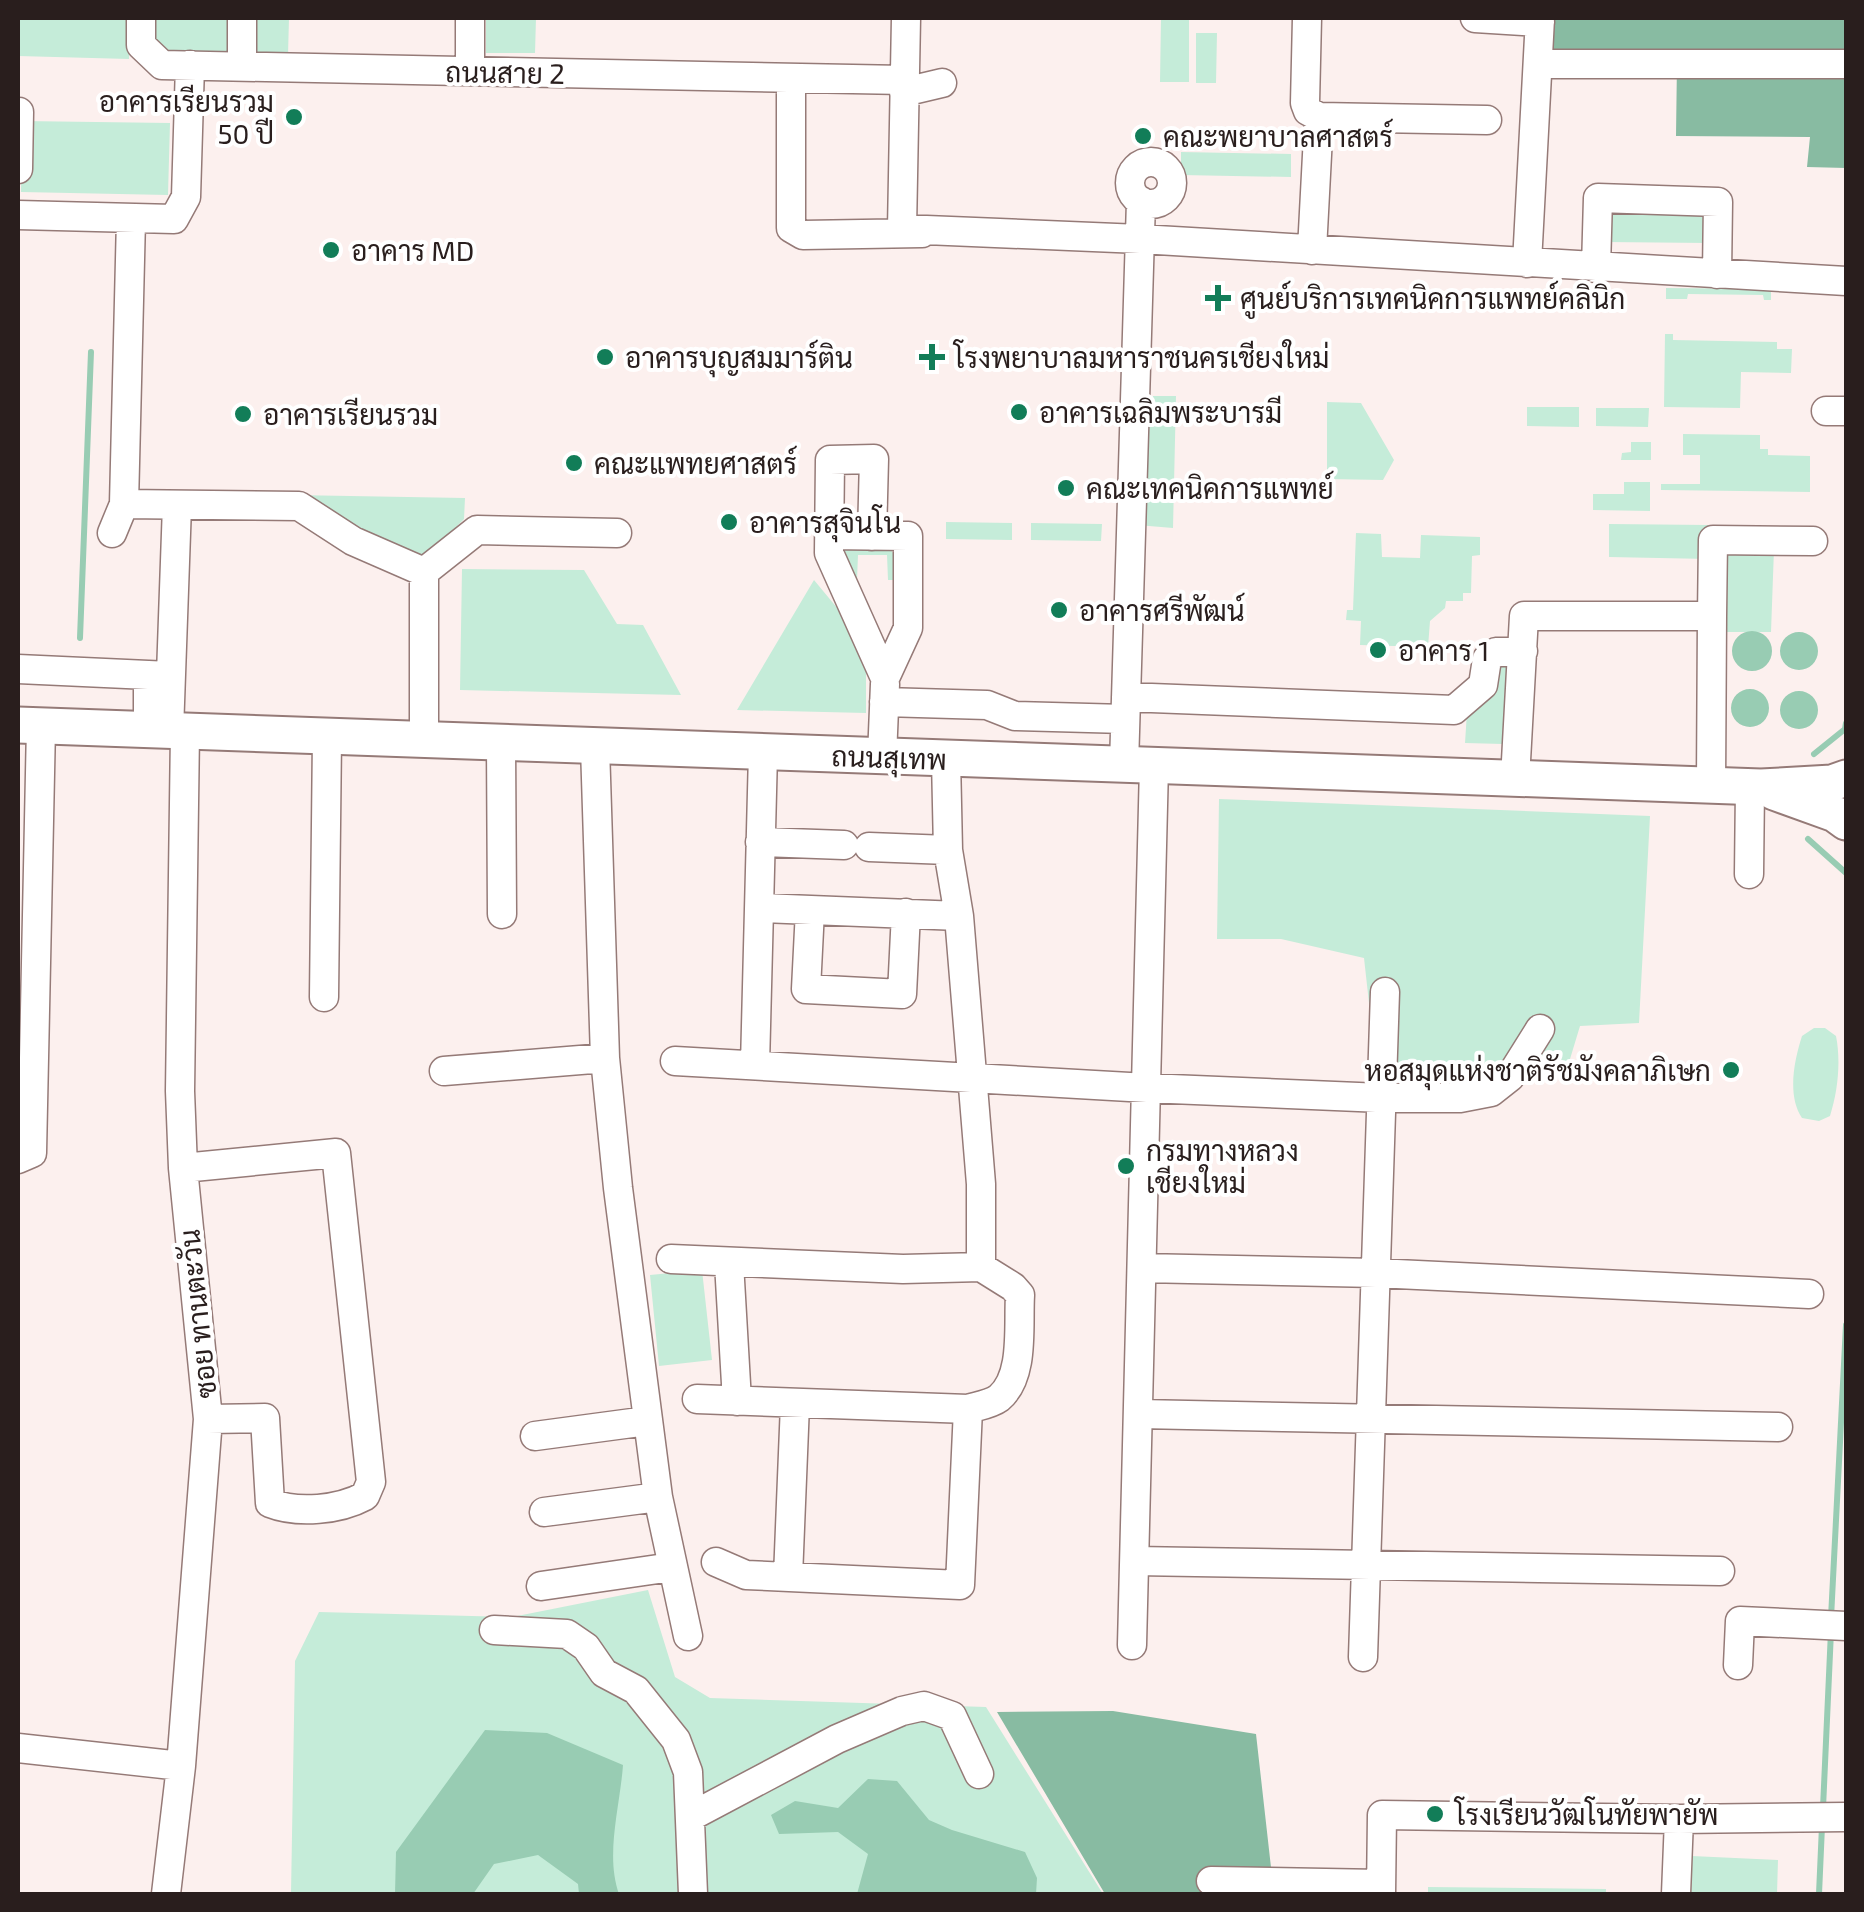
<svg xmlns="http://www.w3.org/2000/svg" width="1864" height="1912" viewBox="0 0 1864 1912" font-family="'Exo 2',Sarabun,sans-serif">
<rect width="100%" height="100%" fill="#fcf0ee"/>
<!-- green -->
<path fill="#c5ecd9" d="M18 18H130L129 59 18 56Z
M151 18H231L230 54 167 53 151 39Z
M250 18H289L288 55 249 54Z
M486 18H536L535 53H486Z
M1161 18H1189V82H1160Z
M1196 33H1217L1216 83H1196Z
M22 121 170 123 168 195 21 192Z
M1181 152 1291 154V177L1181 175Z
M1606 204 1709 205 1708 243 1605 242Z
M1666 288 1771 289V300H1764L1763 295 1688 294 1687 299H1666Z
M1665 334H1673V340L1777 342V349H1792L1791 373 1741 372 1740 408 1664 407Z
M1153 396H1176L1173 528 1137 525 1143 404Z
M1327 402 1361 403 1394 460 1383 480 1327 479Z
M1527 407H1579V427L1527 426Z
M1596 408H1649L1648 427 1596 426Z
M1683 434 1760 435V449H1768V455L1810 456V492L1661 490V484H1700V455H1683Z
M1631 442H1651V460H1621L1622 453 1631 452Z
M1624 482H1650V511L1593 510V494H1624Z
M293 495 465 498 464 519 420 564Z
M946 522 1012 523V540L946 539Z
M1031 523 1102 524 1101 541 1031 540Z
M1609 524 1709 525V559L1609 557Z
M1356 533 1381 534 1382 557 1420 558 1421 535 1480 537V555L1472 556 1471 593H1463V601H1446L1445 608 1430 621 1428 647 1360 645 1361 621 1346 620 1347 610H1353Z
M887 545 896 557 895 580H888L887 555H858L857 580H852L843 551 850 546Z
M1723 548 1774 549 1771 632H1723Z
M462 569 584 570 617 624 643 625 681 695 460 690Z
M814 580 838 609 866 670V713L737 710Z
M1508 659 1503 744 1465 743 1467 712 1491 661Z
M1219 799 1650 816 1639 1023 1580 1026 1567 1069 1377 1075 1364 958 1281 939H1217Z
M1814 1028H1825L1836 1036C1841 1061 1838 1091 1830 1116L1819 1121 1802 1118C1787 1096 1794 1061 1802 1036Z
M702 1270 712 1360 659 1366 650 1275Z
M648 1590 675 1677 710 1698 986 1707 1103 1894H291L295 1661 319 1612 512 1617Z
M1692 1856 1778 1860 1777 1894H1691Z
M1428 1887 1606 1889V1894H1428Z"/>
<!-- forest -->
<path fill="#88bba2" d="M1540 18H1846V168L1807 167 1810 137 1676 136 1677 61 1542 58Z
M1113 1711 1256 1734 1274 1894H1105L997 1712Z"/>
<!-- water -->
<path fill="#98ccb3" d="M1732 651a20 20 0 1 1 40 0a20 20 0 1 1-40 0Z
M1780 651a19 19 0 1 1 38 0a19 19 0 1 1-38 0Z
M1731 708a19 19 0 1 1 38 0a19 19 0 1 1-38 0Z
M1780 710a19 19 0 1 1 38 0a19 19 0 1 1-38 0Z
M485 1730 547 1733 623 1765C620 1807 605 1855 619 1894H579L578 1884 538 1855 494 1864 473 1894H395L396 1852Z
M868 1779 897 1781 929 1820 952 1830 1025 1852 1037 1878 1036 1894H857L868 1854 838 1832 779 1834 771 1815 795 1801 838 1808Z"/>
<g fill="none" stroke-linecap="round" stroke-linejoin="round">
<!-- stream -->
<path stroke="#98ccb3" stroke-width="6" d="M80 638 91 352
M1814 754 1845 729 1846 723
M1808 839 1846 873
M1831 1618 1846 1325
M1823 1808 1831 1631
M1819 1894 1822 1826"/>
<defs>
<path id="minor" d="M141 18V45L162 65 904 80
M242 18V66
M470 18V71
M906 18 902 229 1140 239 1846 281
M1307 18 1305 103 1308 111 1319 117
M1475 18 1540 22
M1538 64H1846
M791 78V228L803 235 922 233
M904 92 942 83
M1130 183a21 21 0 1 1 42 0a21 21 0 1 1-42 0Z
M18 169 19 112
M18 215 174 219 186 197 190 65
M131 219 124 504 299 506 353 541 424 572
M1312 250 1319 117 1487 120
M1527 263 1540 18
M1596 268 1598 198 1718 202 1717 274
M1826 411H1846
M112 533 124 504
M829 535 908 536V628L885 678 829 553 830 460 874 459 872 536
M1712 616 1713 540 1813 541
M18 669 170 676
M148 675V730
M1126 697 1454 710 1483 685 1487 659 1496 652 1523 651
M884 702 987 705 1015 716 1125 719
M169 731 177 505
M424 741V572L477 530 617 533
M501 744 502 914
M595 747 605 1058 618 1188 658 1497 688 1636
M882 757 885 684
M946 759 948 850 959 916
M1124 765 1141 201
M1515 779 1524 616H1712L1711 785
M760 842 844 845
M869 847 948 850
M1749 874 1750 787
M810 910 806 989 902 994 906 913
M324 997 327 738
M675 1061 1147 1088 1382 1098H1460L1491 1092 1510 1077 1540 1029
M755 1065 763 753
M444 1071 605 1058
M18 1159 32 1153 41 726
M183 1168 336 1153 371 1482 365 1496C339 1510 298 1514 270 1503L265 1418 208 1419
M671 1259 903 1269 981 1267
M729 1263 737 1401
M1142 1268 1376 1273 1809 1294
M697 1399 968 1409C978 1406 991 1404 999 1398 1025 1376 1018 1326 1020 1295L1013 1287 981 1267V1184L959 916 760 908
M1140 1414 1778 1427
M535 1436 647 1421
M544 1512 658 1497
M1135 1561 1720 1571
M716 1562 746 1575 960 1585 968 1409
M788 1577 795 1404
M541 1586 672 1567
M494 1630 567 1634 586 1647 604 1673 636 1690 676 1740 688 1772 693 1894
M1132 1645 1154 766
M1363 1657 1385 992
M1738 1665 1740 1621 1846 1626
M18 1748 181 1766
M690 1817 837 1739 902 1711 924 1706 952 1716 979 1774
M1211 1881 1381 1884
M166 1894 181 1766 208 1419 183 1168 180 1091 185 732
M1381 1894 1382 1815 1679 1819 1846 1817
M1676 1894 1679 1819"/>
<path id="major" d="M18 725 1761 787 1832 783 1846 778
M1774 792 1835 814 1846 822"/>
</defs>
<!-- minor casing -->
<use href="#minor" stroke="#957a77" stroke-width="31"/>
<!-- major casing -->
<use href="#major" stroke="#957a77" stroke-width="39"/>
<!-- minor -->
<use href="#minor" stroke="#fff" stroke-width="28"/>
<!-- major -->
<use href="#major" stroke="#fff" stroke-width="35"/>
</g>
<!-- markers -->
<g fill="#127d58" stroke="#fff" stroke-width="4">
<circle cx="294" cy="117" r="10"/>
<circle cx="1143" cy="136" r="10"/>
<circle cx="331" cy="250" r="10"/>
<path d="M1213 283h10v10h10v10h-10v10h-10v-10h-10v-10h10z"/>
<circle cx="605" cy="357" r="10"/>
<path d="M927 342h10v10h10v10h-10v10h-10v-10h-10v-10h10z"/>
<circle cx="1019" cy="412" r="10"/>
<circle cx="243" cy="414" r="10"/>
<circle cx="574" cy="463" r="10"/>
<circle cx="1066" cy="488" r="10"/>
<circle cx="729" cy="522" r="10"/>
<circle cx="1059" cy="610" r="10"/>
<circle cx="1378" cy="650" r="10"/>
<circle cx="1731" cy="1070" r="10"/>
<circle cx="1126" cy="1166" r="10"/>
<circle cx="1435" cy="1814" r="10"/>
</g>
<g text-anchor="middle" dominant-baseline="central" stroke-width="8" stroke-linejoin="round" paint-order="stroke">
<!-- street labels -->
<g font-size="28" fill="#291e1d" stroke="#fff">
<text transform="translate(505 72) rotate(1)">ถนนสาย 2</text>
<text transform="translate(889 757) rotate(2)">ถนนสุเทพ</text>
<text transform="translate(197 1314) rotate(-96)">ซอย ทานตะวัน</text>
</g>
<!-- poi labels -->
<g font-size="28" fill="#291e1d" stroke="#fff" text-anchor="start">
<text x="274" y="101" text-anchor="end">อาคารเรียนรวม<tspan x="274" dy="32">50 ปี</tspan></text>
<text x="1163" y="136">คณะพยาบาลศาสตร์</text>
<text x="351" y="250">อาคาร MD</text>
<text x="1240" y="298">ศูนย์บริการเทคนิคการแพทย์คลินิก</text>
<text x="625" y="357">อาคารบุญสมมาร์ติน</text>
<text x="954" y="357">โรงพยาบาลมหาราชนครเชียงใหม่</text>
<text x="1039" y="412">อาคารเฉลิมพระบารมี</text>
<text x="263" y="414">อาคารเรียนรวม</text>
<text x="594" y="463">คณะแพทยศาสตร์</text>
<text x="1086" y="488">คณะเทคนิคการแพทย์</text>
<text x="749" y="522">อาคารสุจินโน</text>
<text x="1079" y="610">อาคารศรีพัฒน์</text>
<text x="1398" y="650">อาคาร 1</text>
<text x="1711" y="1070" text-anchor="end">หอสมุดแห่งชาติรัชมังคลาภิเษก</text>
<text x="1146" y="1150">กรมทางหลวง<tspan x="1146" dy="32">เชียงใหม่</tspan></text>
<text x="1455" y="1814">โรงเรียนวัฒโนทัยพายัพ</text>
</g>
</g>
<!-- border -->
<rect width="1864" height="1912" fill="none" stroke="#291e1d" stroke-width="40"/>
</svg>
